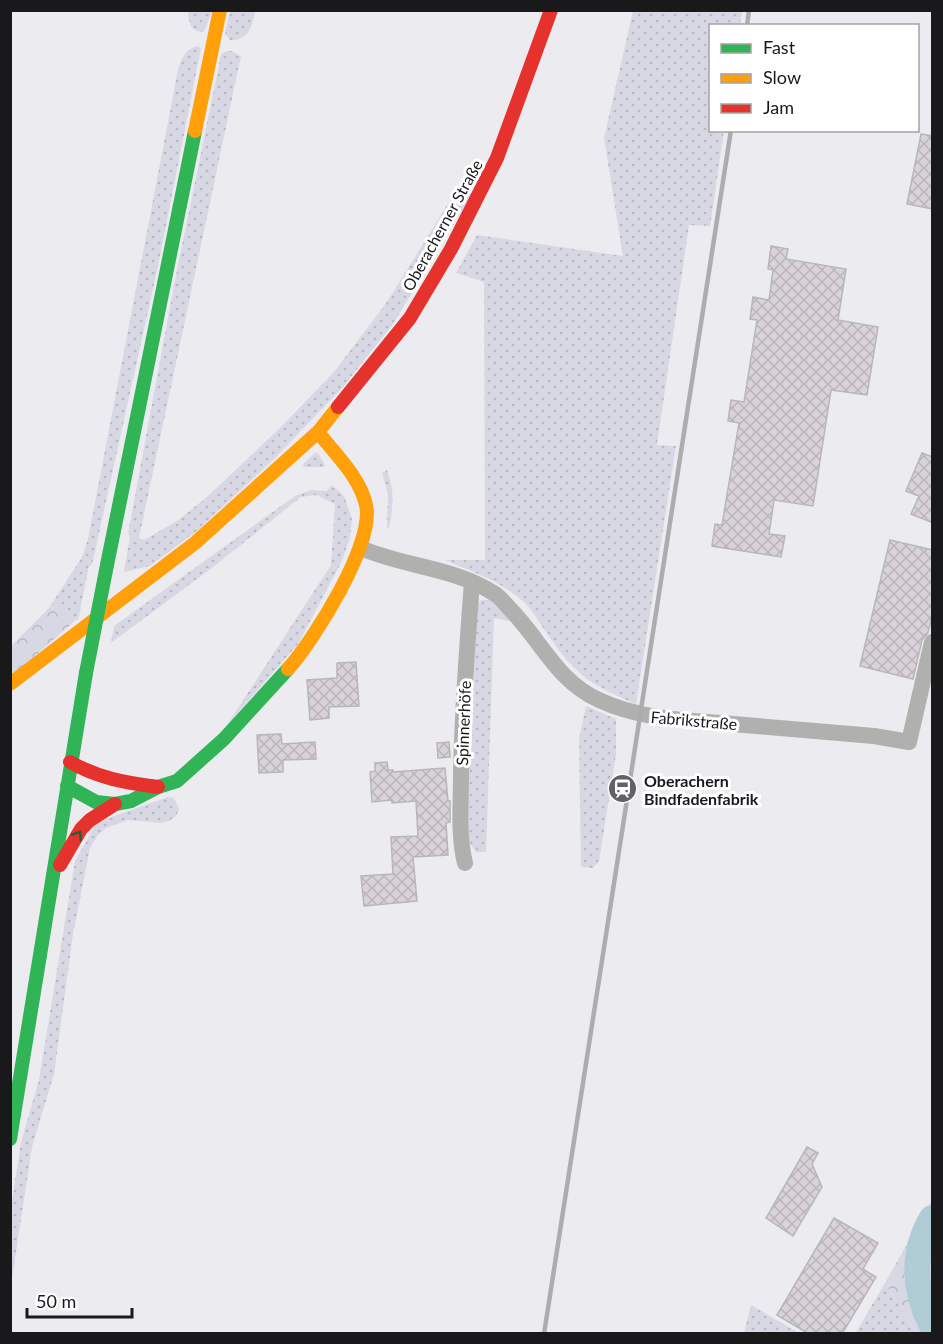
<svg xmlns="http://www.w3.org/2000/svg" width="943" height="1344" viewBox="0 0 943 1344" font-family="Lato,sans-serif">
<defs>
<pattern id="grass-dots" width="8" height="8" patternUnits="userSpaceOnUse" patternTransform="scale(1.5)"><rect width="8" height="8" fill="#d8d8e5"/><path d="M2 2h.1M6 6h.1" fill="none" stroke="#b9b9c4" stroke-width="1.8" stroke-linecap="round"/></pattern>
<pattern id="forest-crowns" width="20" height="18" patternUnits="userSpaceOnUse" patternTransform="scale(1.5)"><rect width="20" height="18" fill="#d8d8e5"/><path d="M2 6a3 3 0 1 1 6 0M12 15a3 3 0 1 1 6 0" fill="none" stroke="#b9b9c4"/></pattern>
<pattern id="building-cross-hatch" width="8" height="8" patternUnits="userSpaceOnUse" patternTransform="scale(1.5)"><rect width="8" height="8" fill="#d9d3d9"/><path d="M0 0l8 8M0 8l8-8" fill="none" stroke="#bab5ba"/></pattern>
</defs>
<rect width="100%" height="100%" fill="#ebebf0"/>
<!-- grass -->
<path fill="url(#grass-dots)" d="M188 11H212L204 32C190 32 189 22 188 11Z
M230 11H255C252 26 249 41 230 40L225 34Z
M633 11H742L740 25 710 26V130L724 131 710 226 689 225 657 445 676 446 636 704C593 686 577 677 550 638 541 626 532 607 519 598 498 580 470 571 445 560H485L484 282 456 273 477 235 623 256 604 138Z
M197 46 201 48 158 266 92 565 89 566 78 620H76C68 612 61 607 49 608L82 557 88 539 173 96C177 79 177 51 197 46Z
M226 51H231L241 56 139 538 144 540 177 521 207 497 281 427 334 372 387 302 451 199 462 188 472 194 393 324 343 387 275 458 198 530 150 566 124 572 130 536 128 534 175 280 221 55Z
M315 453H318L325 465 323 467H304L303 464Z
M387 470C395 490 393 508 389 529L387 528 388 495 382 473Z
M332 485 344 496 352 519 350 538 341 563 298 644 227 725 331 565 335 504 316 495 301 497 213 567 111 643 114 626 295 496 311 490 327 491Z
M483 600H490L512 622 494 618 486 852H476L465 836 475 609 480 601Z
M586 706 616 719V754L599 861 593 868 581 867 579 739Z
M168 797 174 798 179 809 176 816 169 821 162 823 128 820 106 828 98 835 90 848 73 934 54 1074 32 1147 11 1285V1208L21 1142 39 1080 75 861 97 822Z
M885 1283 916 1333 855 1334Z
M751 1305 799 1333H744Z"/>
<!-- forest -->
<path fill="url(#forest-crowns)" d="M57 607 68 612 76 620 11 677V646L49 608Z
M932 1200V1333H916L885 1283Z"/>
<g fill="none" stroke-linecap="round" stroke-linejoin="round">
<!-- river -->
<path stroke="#b0ccd5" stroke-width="26" d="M932 1218C911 1253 914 1291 932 1326"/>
</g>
<!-- building -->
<path fill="url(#building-cross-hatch)" stroke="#b8b6ba" stroke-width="1.5" d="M921 134 933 136V209L907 204Z
M771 246 788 249 786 259 846 269 838 320 878 327 867 395 831 390 813 506 774 500 769 534 785 536 781 557 712 546 715 524 722 525 739 423 728 421 731 400 744 402 757 320 750 319 753 297 769 300 773 270 768 269Z
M922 453 933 457V523L911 514 919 496 906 491Z
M890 540 933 550V612L928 633 922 640 913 679 860 666Z
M356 662 359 706 329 707V718L310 720 307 680 337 678V663Z
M281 734 282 744 315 742 316 759 283 760V772L259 773 257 735Z
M449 742 450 757 438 758 437 743Z
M387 762 388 770H393V772L445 768 448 801H450V822L446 823 448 855 413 857 417 901 364 906 361 876 393 874 391 837 418 836 416 801 392 803V800L372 802 370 772 375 771V763Z
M807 1147 818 1153 812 1164 822 1187 793 1236 766 1218Z
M834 1218 878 1243 863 1269 876 1277 842 1334H809L777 1315Z"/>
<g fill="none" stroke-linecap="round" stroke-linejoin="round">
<!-- street -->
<path stroke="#b0b0af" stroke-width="16" d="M361 548C404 567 454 567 495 594 501 598 506 605 511 610 541 641 558 682 599 700 642 720 686 720 733 724 780 728 827 732 874 736L909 742 932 642
M465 863C458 835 461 805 461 776 462 711 467 647 472 582"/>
<!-- fast -->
<path stroke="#30b455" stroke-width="14" d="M107 565 195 131
M67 786 96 802 115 804 131 801 158 787 177 781 224 739 288 669
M10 1139 86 673"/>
<!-- slow -->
<path stroke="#ff9f0a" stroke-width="14" d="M195 131 220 10
M288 669C314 640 375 543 366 505 360 477 335 454 318 432
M10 684 195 543 318 432 338 407"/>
<!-- jam -->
<path stroke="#e5322d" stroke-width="14" d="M338 407 410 318 451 249 497 158 551 10
M70 762C98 778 126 783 158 787
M60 865 81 829 90 820 115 804"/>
<!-- rail -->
<path stroke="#adacaf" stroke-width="4.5" d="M747 26 749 10
M544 1334 731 130"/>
<!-- fast-bridge -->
<path stroke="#30b455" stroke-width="14" d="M86 673 107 565"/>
</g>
<!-- one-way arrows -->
<defs><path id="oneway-chevron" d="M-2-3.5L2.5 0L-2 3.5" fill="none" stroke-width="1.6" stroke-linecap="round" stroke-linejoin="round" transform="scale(1.5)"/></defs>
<use stroke="#235f36" href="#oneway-chevron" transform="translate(78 835) rotate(-57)"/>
<!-- icons -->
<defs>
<symbol id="station-disc" viewBox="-11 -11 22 22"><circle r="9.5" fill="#626266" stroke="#fff"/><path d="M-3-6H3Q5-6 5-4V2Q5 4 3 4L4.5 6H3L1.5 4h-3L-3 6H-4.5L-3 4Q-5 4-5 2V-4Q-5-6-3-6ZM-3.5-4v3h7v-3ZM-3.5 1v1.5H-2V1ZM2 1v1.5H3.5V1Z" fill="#fff"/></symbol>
</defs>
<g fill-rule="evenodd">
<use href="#station-disc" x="606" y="772" width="33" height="33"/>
</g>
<g text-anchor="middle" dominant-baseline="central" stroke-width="6" stroke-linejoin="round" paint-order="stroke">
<!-- street labels -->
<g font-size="16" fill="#19191c" stroke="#fff">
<text transform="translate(442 225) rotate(-61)">Oberacherner Straße</text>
<text transform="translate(694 720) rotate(5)">Fabrikstraße</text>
<text transform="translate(463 723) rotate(-88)">Spinnerhöfe</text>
</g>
<!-- poi labels -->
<g font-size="16" font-weight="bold" fill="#19191c" stroke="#fff" text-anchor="start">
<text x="644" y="780">Oberachern<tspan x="644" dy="18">Bindfadenfabrik</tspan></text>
</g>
</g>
<!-- border -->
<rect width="943" height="1344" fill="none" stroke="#19191c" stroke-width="24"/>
<!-- legend -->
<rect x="709" y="24" width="210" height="108" fill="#ffffff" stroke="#a3a3a4" stroke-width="1.5"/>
<rect x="721" y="44" width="30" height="9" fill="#30b455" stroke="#a3a3a4" stroke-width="1.5"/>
<text x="763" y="54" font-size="18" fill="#19191c">Fast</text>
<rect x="721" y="74" width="30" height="9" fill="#ff9f0a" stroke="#a3a3a4" stroke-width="1.5"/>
<text x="763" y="84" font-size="18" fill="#19191c">Slow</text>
<rect x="721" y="104" width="30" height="9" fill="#e5322d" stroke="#a3a3a4" stroke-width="1.5"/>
<text x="763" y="114" font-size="18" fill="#19191c">Jam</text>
<!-- scale -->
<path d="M27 1308v9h105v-9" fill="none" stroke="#19191c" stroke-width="3"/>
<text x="36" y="1308" font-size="18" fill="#19191c" stroke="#ffffff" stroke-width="4.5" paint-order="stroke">50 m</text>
</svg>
